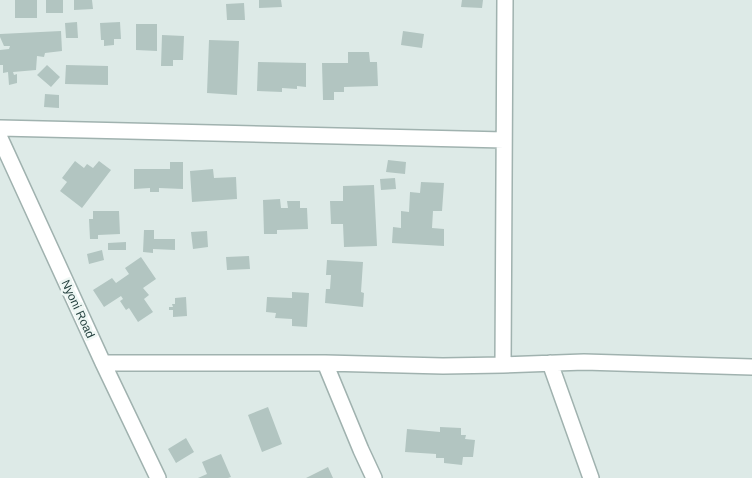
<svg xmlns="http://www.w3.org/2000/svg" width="752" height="478" viewBox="0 0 752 478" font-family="Arial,sans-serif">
<rect width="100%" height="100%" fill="#ddeae7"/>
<!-- building -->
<path fill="#b2c5c1" d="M15 0H37V18H15Z
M46 0H63V13H46Z
M74 0H92L93 9 74 10Z
M259 0H281L282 7 259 8Z
M462 0H483L482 8 461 7Z
M244 3 245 20H227L226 4Z
M77 22 78 38H66L65 23Z
M120 22 121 39H114V45L104 46V40H101L100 23Z
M136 24H157V51L136 50Z
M61 31 62 51 45 53 44 57 37 56 36 70 13 72 14 75 17 74V83L9 85 8 72 3 73V65H0V50L9 49 10 46H4L0 37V34Z
M403 31 424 34 422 48 401 45Z
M162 35 184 36 183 60H173V66H161Z
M209 40 239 41 237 95 207 93Z
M348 52H369L370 62H377L378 86 344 87V92H334V100H323L322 63H348Z
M258 62 306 63V87L297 86V89L282 88V92L257 91Z
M47 65 60 77 51 87 37 75Z
M66 65 108 66V85L65 84Z
M45 94 59 95V108L44 107Z
M388 160 406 162 405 174 386 172Z
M75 161 84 168 87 164 93 168 99 161 111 170 82 208 60 191 67 182 62 178Z
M170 162H183V189L159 188V192H150V188L134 189V169H170Z
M213 169 214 178 236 177 237 199 192 202 190 171Z
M395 178 396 189 381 190 380 179Z
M421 182 444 183 442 211H433L432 228 444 229V246L392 243 393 227 401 228V211L409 212 410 192 420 193Z
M374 185 377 246 344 247 343 224H331L330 201H343V186Z
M280 199 281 208H288L287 201H300V208H307L308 229 277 230V234H264L263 200Z
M93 211H119L120 234 98 235V239H90L89 219H93Z
M144 230H154V239H175V250L153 249V253L143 252Z
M207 231 208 247 193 249 191 232Z
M126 242V250H108V243Z
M102 250 104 260 89 264 87 254Z
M249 256 250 269 227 270 226 257Z
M141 257 156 279 143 288 149 295 144 299 153 312 138 322 129 308 126 310 120 301 123 299 121 296 104 307 93 290 112 278 116 283 129 274 125 268Z
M327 260 363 262 361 292 364 293 363 307 325 303 326 289H330L331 275H326Z
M292 292 309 293 307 327 292 326V319L275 318 276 313 266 312 267 297 292 298Z
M186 297 187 316 173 317V310H169V307H173L172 304H175V298Z
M268 407 282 444 262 452 248 415Z
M440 427 461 428V435H466L465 439 475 440 473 457H463L462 465 444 463V458H436V454L405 452 407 429 440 432Z
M186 438 194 452 176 463 168 449Z
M221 454 231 477 228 478H198L207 474 202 462Z
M328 467 333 478H306Z"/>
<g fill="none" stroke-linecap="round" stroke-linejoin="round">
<defs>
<path id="minor" d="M505 0 503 365 584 362 752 367
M0 128 504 140
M0 138 103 363 158 478
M103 363H325
M550 363 591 478
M374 478 361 450 325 363 443 366 503 365"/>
</defs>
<!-- minor casing -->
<use href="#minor" stroke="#a0b2af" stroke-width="18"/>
<!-- minor -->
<use href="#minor" stroke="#fff" stroke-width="15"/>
</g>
<g text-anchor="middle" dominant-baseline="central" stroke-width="5" stroke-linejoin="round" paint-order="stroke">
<!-- street labels -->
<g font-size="12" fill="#1e3b39" stroke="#eef7f4">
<text transform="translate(78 309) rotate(65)">Nyoni Road</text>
</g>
</g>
</svg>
